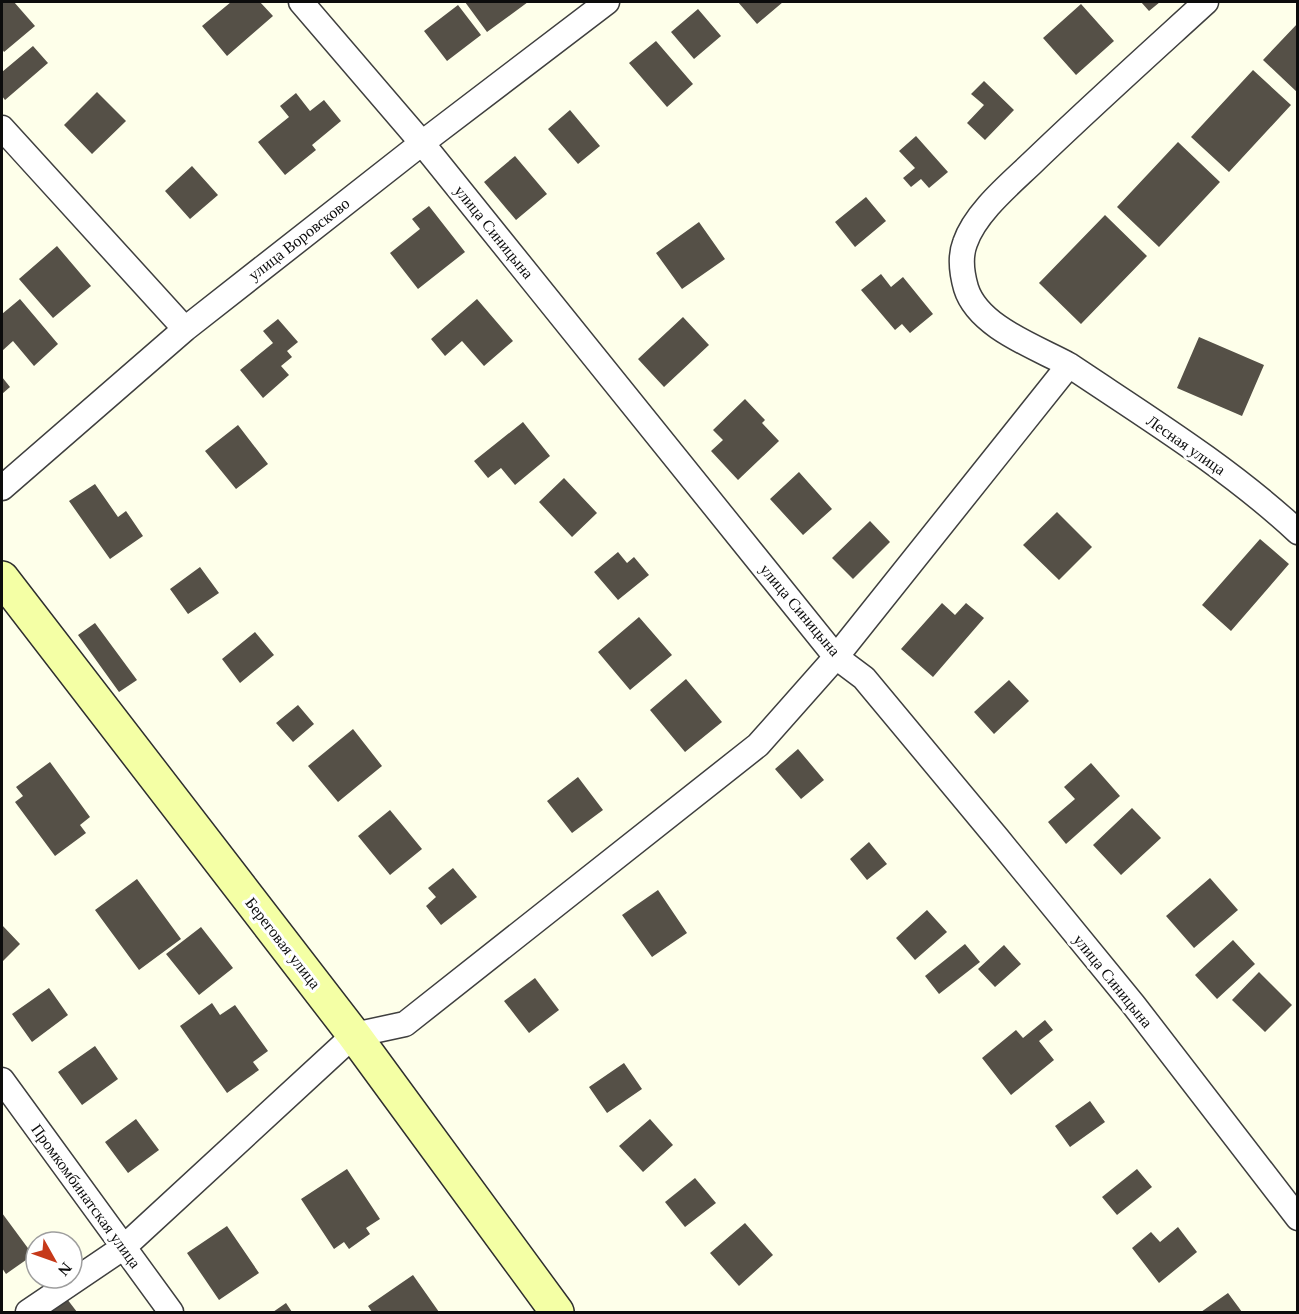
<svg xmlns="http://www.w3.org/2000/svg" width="1299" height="1314" viewBox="0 0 1299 1314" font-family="Georgia,serif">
<rect width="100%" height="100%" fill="#feffea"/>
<!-- building -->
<path fill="#555047" d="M2 2H14L35 26 4 52 2 49Z
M231 2H260L273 16 227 56 202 26Z
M465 2H528L487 32Z
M738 2H783L757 24Z
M1141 2H1160L1149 11Z
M1081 4 1114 41 1076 75 1043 38Z
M458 5 481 35 447 61 424 31Z
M698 9 721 36 694 59 671 32Z
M1298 23V93L1263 60Z
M656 41 693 84 667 107 629 63Z
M33 46 48 63 5 100 2 96V72Z
M1253 70 1291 105 1229 172 1191 137Z
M984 81 1014 110 985 140 967 123 984 105 971 94Z
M97 92 126 121 92 154 64 125Z
M296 93 310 111 324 100 341 121 312 145 316 150 285 175 258 142 289 117 280 106Z
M570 110 600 146 578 164 548 129Z
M916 136 948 172 929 188 921 179 911 187 903 178 915 168 899 151Z
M1178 142 1220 182 1159 247 1117 207Z
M515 156 547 194 516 220 484 182Z
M192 166 218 195 190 219 165 191Z
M866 197 886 221 855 247 835 222Z
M429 206 465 252 418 289 390 253 420 229 412 219Z
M1105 215 1147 256 1081 324 1039 283Z
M699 222 725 259 682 289 656 253Z
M57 246 91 286 53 318 19 279Z
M881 274 891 287 903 277 933 314 910 333 902 324 895 330 861 290Z
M20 299 58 344 34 366 13 341 2 351V314Z
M477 299 513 341 484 366 462 341 445 356 431 339Z
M683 317 709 345 664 387 638 359Z
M278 319 298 342 287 351 292 357 281 366 289 375 263 398 240 370 273 343 263 331Z
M1199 337 1264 365 1242 416 1177 388Z
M2 377 10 387 2 394Z
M745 399 765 420 762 423 779 441 738 480 711 451 723 440 713 430Z
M523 422 550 456 515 485 501 468 488 478 474 461Z
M238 425 268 464 236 489 205 451Z
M799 472 832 509 803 535 770 499Z
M564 478 597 513 572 537 539 502Z
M95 484 118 517 126 511 143 536 110 559 69 501Z
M1057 512 1092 547 1059 580 1023 545Z
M870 521 890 542 853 579 832 558Z
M1260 539 1289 564 1231 631 1202 605Z
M618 552 627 563 634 557 649 575 618 600 594 572Z
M200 567 219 593 188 614 170 589Z
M942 603 955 615 966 603 984 618 933 677 901 649Z
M639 617 672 655 630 690 598 652Z
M95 623 137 680 119 692 78 635Z
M255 632 274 655 240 683 222 659Z
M686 679 722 722 685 752 650 710Z
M1009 680 1029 701 994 734 974 712Z
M298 705 314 724 293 742 276 723Z
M353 729 382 766 338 802 308 766Z
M798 749 824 780 801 799 775 769Z
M50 762 90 817 80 825 86 833 55 856 15 802 23 796 16 787Z
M1091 763 1120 796 1066 844 1048 822 1075 799 1064 787Z
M578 777 603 810 572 833 547 801Z
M1132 808 1161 838 1121 875 1093 845Z
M390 810 422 849 390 875 358 836Z
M869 842 887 864 867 880 850 859Z
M453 868 477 897 441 925 426 906 436 897 428 888Z
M1210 878 1238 910 1194 948 1166 916Z
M137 879 181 939 139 970 95 910Z
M658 890 687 933 652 957 622 915Z
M927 910 947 932 915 960 896 938Z
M2 925 20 944 2 962Z
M201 927 233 968 199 995 166 954Z
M1233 940 1255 964 1217 999 1195 975Z
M965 944 980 962 939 994 925 976Z
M1004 945 1021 964 995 987 978 969Z
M1259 972 1292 1005 1265 1032 1232 1000Z
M535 978 559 1010 529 1033 504 1001Z
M49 988 68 1015 32 1042 12 1014Z
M212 1003 220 1015 235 1005 268 1051 253 1062 259 1070 227 1093 180 1026Z
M1045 1020 1053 1030 1039 1041 1054 1060 1011 1095 982 1058 1016 1030 1023 1038Z
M95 1046 118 1079 82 1105 58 1072Z
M624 1063 642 1089 607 1113 589 1087Z
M1090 1101 1105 1122 1070 1147 1055 1126Z
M136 1119 159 1150 128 1173 105 1142Z
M650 1119 673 1145 643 1172 619 1146Z
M347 1169 380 1219 366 1228 370 1234 349 1249 344 1242 334 1249 301 1199Z
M1137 1169 1152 1187 1117 1215 1102 1197Z
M695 1178 716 1203 685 1227 665 1202Z
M2 1213 33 1255 6 1274 2 1268Z
M745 1223 773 1255 739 1286 710 1253Z
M227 1226 259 1273 219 1300 187 1253Z
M1178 1227 1197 1252 1159 1283 1132 1248 1151 1232 1160 1242Z
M413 1275 439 1312H372L368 1306Z
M1228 1293 1242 1312H1201Z
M64 1295 77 1312H40Z
M286 1303 292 1312H273Z"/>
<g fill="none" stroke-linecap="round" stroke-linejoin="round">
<defs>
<path id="street" d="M301 2 422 143 836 657 864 678 998 839 1133 1004 1298 1218
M2 128 185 329
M1069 365C1148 418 1228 467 1298 532
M2 488 185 329 422 143 607 2
M2 1080 171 1312
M28 1312 124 1247 354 1035 405 1024 758 745 836 657 1069 365C1036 347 978 327 966 288 962 274 960 256 965 243 975 213 1010 184 1032 163 1089 108 1148 55 1206 2"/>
<path id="secondary" d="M2 578 354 1035 557 1312"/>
</defs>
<!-- street casing -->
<use href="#street" stroke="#3f3f3f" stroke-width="27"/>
<!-- secondary casing -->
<use href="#secondary" stroke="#2e2e2e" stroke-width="36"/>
<!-- street -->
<use href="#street" stroke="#fff" stroke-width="24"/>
<!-- secondary -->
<use href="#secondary" stroke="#f4ffa5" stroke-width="33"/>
</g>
<g text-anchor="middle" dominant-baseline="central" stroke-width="6" stroke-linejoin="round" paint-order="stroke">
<!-- street labels -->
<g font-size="16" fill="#0c0c0c" stroke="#fff">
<text transform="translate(494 232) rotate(51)">улица Синицына</text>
<text transform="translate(299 239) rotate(-38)">улица Воровсково</text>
<text transform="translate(1186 445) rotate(35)">Лесная улица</text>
<text transform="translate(800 610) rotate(50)">улица Синицына</text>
<text transform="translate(283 943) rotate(52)">Береговая улица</text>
<text transform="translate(1113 981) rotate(51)">улица Синицына</text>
<text transform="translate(86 1196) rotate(54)">Промкомбинатская улица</text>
</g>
</g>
<!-- border -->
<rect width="1299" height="1314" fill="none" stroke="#0c0c0c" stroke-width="6"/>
<!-- north arrow -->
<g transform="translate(54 1260) rotate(130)"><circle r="28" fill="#ffffff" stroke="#9e9e9e" stroke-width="1.5"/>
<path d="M0-4.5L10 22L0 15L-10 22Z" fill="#c63919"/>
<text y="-9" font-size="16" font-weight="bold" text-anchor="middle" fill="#0c0c0c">N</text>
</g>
</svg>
